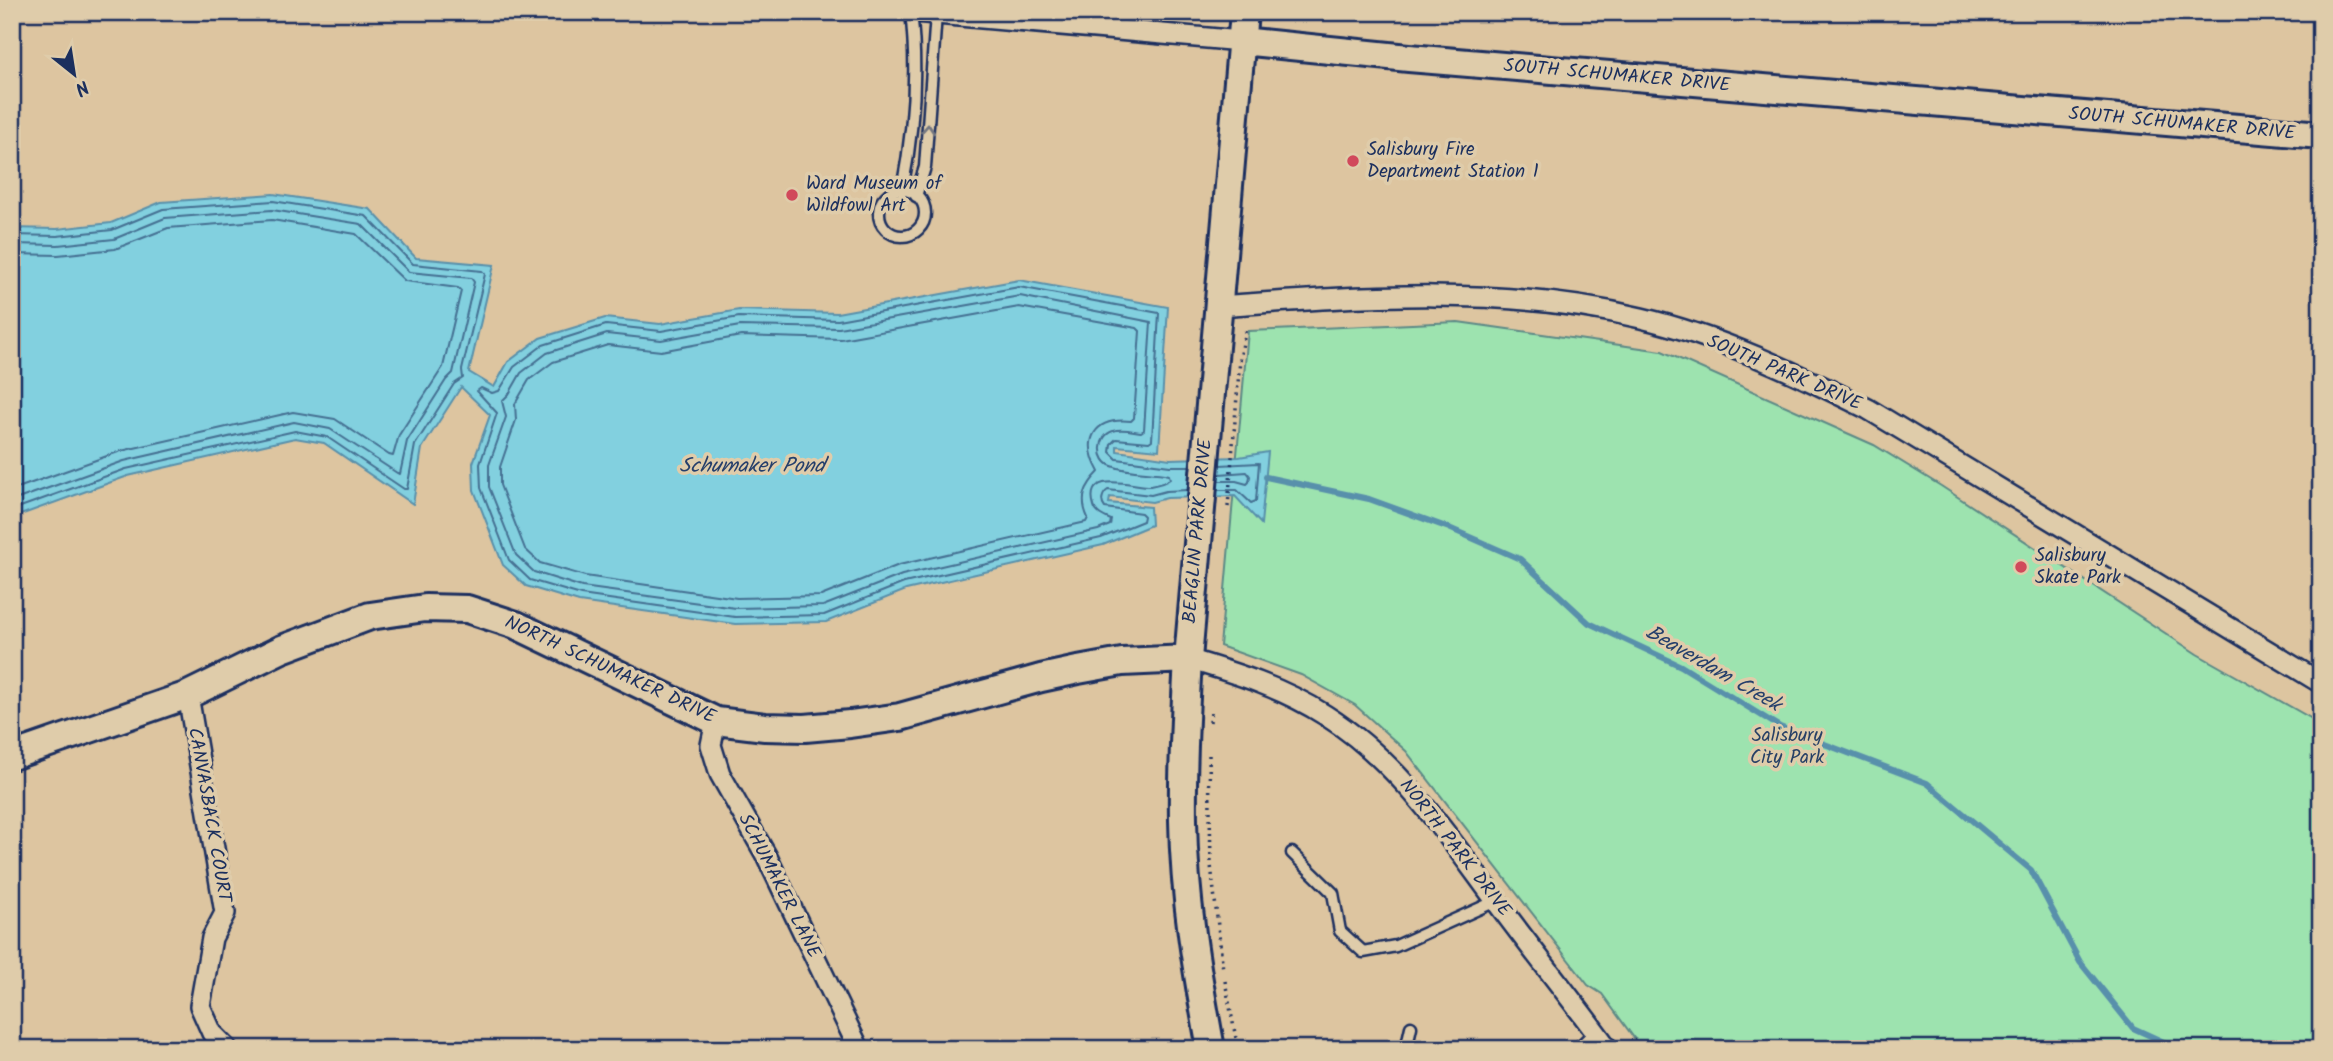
<svg xmlns="http://www.w3.org/2000/svg" width="2333" height="1061" viewBox="0 0 2333 1061" font-family="Kalam,sans-serif">
<rect width="100%" height="100%" fill="#ddc5a0"/>
<filter id="ink" filterUnits="userSpaceOnUse"><feTurbulence type="fractalNoise" baseFrequency=".0143" numOctaves="2"/><feDisplacementMap in="SourceGraphic" scale="14" xChannelSelector="R" yChannelSelector="G"/><feConvolveMatrix kernelMatrix="1 2 1 2 8 2 1 2 1" color-interpolation-filters="sRGB"/></filter>
<g filter="url(#ink)">
<!-- green -->
<path fill="#9de3af" stroke="#5c8986" stroke-width="2" d="M1458 322 1662 351 1874 445 1941 486 2197 654 2321 724V1049H1642L1602 994 1588 985 1406 751 1355 705 1301 675 1220 646 1248 331Z"/>
<!-- water -->
<path fill="#82d0df" stroke="#5990ab" stroke-width="2" d="M273 194 370 209 416 258 494 265 469 372 494 387 508 362 540 338 605 318 660 324 739 310 837 313 1019 280 1168 307 1159 450 1117 446V451L1170 459 1239 457 1268 452 1261 524 1235 496 1167 498 1152 502 1110 497 1109 503 1150 507 1151 525 1103 545 906 590 826 622 735 624 579 602 526 586 503 565 474 490 473 463 490 415 461 387 422 448 413 504 324 443 295 438 128 476 12 518V228L57 229 111 223 161 202Z"/>
<g fill="none" stroke-linecap="round" stroke-linejoin="round">
<!-- shore -->
<path stroke="#446f92" stroke-width="2" d="M12 235 57 236 112 230 163 209 273 201 366 216 413 264 482 271 485 274 462 370 463 378 454 384 415 445 407 489H404L327 437 295 431 126 469 12 510
M12 244 58 245 114 239 165 218 272 210 361 224 409 272 471 278 474 282 453 373 446 380 407 441 400 474 397 473 330 429 294 422 124 461 12 501
M12 254 58 255 115 249 168 228 272 220 356 234 405 281 458 288 461 291 443 367 399 435 393 456 389 455 335 419 293 412 121 451 12 490
M1020 296 1151 322 1144 430 1141 432C1133 431 1121 428 1113 431 1097 436 1097 461 1112 466 1129 473 1151 471 1169 475L1170 479C1166 482 1156 485 1150 486 1133 486 1083 469 1094 506 1096 514 1104 517 1111 520L1110 525 1098 530 902 575 823 606 736 608 582 587 534 572 516 555 489 487V465L506 417 502 401 509 394 521 373 547 353 607 334 661 340 740 326 839 328Z
M1019 307 1137 328 1140 331 1134 418 1131 421C1094 417 1081 440 1099 472 1085 486 1079 499 1088 518L1086 522 899 565 821 596 737 598 585 576 540 563 525 549 500 485V467L516 420 515 404 529 380 553 362 608 345 661 351 741 336 841 339Z
M1218 481H1236L1247 484 1249 482 1250 476 1247 472 1219 474
M1188 490 1166 491 1151 495 1108 490C1102 494 1100 502 1105 508L1141 513 1144 516 1143 521 1101 538 904 583 824 615 735 617 581 595 530 580 509 560 481 488 480 464 497 413 477 391 481 388 492 393 499 391 514 367 543 345 606 325 661 331 739 317 838 320 1019 287 1159 313 1152 440 1149 442 1116 439 1111 444 1110 452 1117 459 1170 466H1190
M1218 490H1237L1251 503 1256 501 1259 463 1220 465"/>
<!-- stream -->
<path stroke="#5990ab" stroke-width="6" d="M1266 477 1369 499 1449 528 1520 559 1589 623 1681 666 1780 727 1927 783 2031 870 2080 962 2133 1028 2179 1049"/>
<defs>
<path id="lane" d="M902 190C913 133 918 71 911 12
M879 213a23 23 0 1 1 46 0a23 23 0 1 1-46 0Z
M916 196 925 167 936 14
M1292 853 1333 893 1340 931 1363 952 1396 946 1496 901
M1406 1049 1411 1027
M1577 1049 1595 1032"/>
<path id="street" d="M914 12 1241 41
M1217 306C1358 296 1502 285 1641 318 1718 336 1798 374 1868 409L2321 683
M1188 659C1235 673 1283 688 1325 715 1398 761 1445 832 1496 901 1532 950 1571 998 1608 1049
M188 695 225 913 212 938 200 1006 212 1033 228 1049
M716 721 711 745 720 774 767 857 859 1049"/>
<path id="secondary" d="M1241 41 1409 58 2321 135
M12 756 188 695 282 649 370 616 425 608 467 609 516 625 716 721 765 727 805 728 850 724 900 717 1041 678 1078 670 1122 662 1188 659
M1211 1049C1197 973 1184 897 1183 820 1182 766 1185 713 1188 659L1244 12"/>
</defs>
<!-- lane casing -->
<use href="#lane" stroke="#1b2f5e" stroke-width="15"/>
<!-- street casing -->
<use href="#street" stroke="#1b2f5e" stroke-width="24"/>
<!-- secondary casing -->
<use href="#secondary" stroke="#1b2f5e" stroke-width="32"/>
<!-- path -->
<path stroke="#1b2f5e" stroke-width="3.5" stroke-dasharray="2 5" stroke-linecap="butt" d="M1228 507 1240 359 1246 327
M1210 722 1211 711
M1209 755 1211 865 1223 970
M1225 981 1238 1049"/>
<!-- lane -->
<use href="#lane" stroke="#dfccaa" stroke-width="10"/>
<!-- street -->
<use href="#street" stroke="#dfccaa" stroke-width="19"/>
<!-- secondary -->
<use href="#secondary" stroke="#dfccaa" stroke-width="26"/>
</g>
<!-- one-way arrows -->
<defs><path id="oneway-chevron" d="M-2-3.5L2.5 0L-2 3.5" fill="none" stroke-width="1.6" stroke-linecap="round" stroke-linejoin="round" transform="scale(1.75)"/></defs>
<use stroke="#737680" href="#oneway-chevron" transform="translate(928 129) rotate(-86)"/>
</g>
<!-- markers -->
<g fill="#d1495b" stroke="#dfccaa" stroke-width="2.5">
<circle cx="1353" cy="161" r="7"/>
<circle cx="792" cy="195" r="7"/>
<circle cx="2021" cy="567" r="7"/>
</g>
<g text-anchor="middle" dominant-baseline="central" stroke-width="7" stroke-linejoin="round" paint-order="stroke">
<!-- street labels -->
<g font-size="19" fill="#1b2f5e" stroke="#dfccaa">
<text transform="translate(1617 76) rotate(5)">SOUTH SCHUMAKER DRIVE</text>
<text transform="translate(2182 124) rotate(5)">SOUTH SCHUMAKER DRIVE</text>
<text transform="translate(1784 373) rotate(23)">SOUTH PARK DRIVE</text>
<text transform="translate(1198 531) rotate(-85)">BEAGLIN PARK DRIVE</text>
<text transform="translate(610 670) rotate(25)">NORTH SCHUMAKER DRIVE</text>
<text transform="translate(209 815) rotate(80)">CANVASBACK COURT</text>
<text transform="translate(1455 848) rotate(52)">NORTH PARK DRIVE</text>
<text transform="translate(779 886) rotate(63)">SCHUMAKER LANE</text>
</g>
<!-- poi labels -->
<g font-size="19" fill="#1b2f5e" stroke="#dfccaa" text-anchor="start">
<text x="1367" y="150">Salisbury Fire<tspan x="1367" dy="22">Department Station 1</tspan></text>
<text x="806" y="184">Ward Museum of<tspan x="806" dy="22">Wildfowl Art</tspan></text>
<text x="2035" y="556">Salisbury<tspan x="2035" dy="22">Skate Park</tspan></text>
</g>
<!-- park labels -->
<g font-size="19" fill="#284166" stroke="#dfccaa">
<text x="1787" y="736">Salisbury<tspan x="1787" dy="22">City Park</tspan></text>
</g>
<!-- water labels -->
<g font-size="21" font-style="italic" fill="#253f6b" stroke="#dfccaa">
<text x="752" y="466">Schumaker Pond</text>
<text transform="translate(1713 669) rotate(30)">Beaverdam Creek</text>
</g>
</g>
<!-- margin -->
<rect width="2333" height="1061" fill="none" stroke="#dfccaa" stroke-width="42"/>
<rect x="21" y="21" width="2291" height="1019" fill="none" stroke="#1b2f5e" stroke-width="2.5" filter="url(#ink)"/>
<!-- north arrow -->
<g transform="translate(74 74) rotate(150)" stroke="#dfccaa" stroke-width="5" paint-order="stroke">
<path d="M0-5L12 26L0 18L-12 26Z" fill="#1b2f5e"/>
<text y="-10" font-size="19" font-weight="bold" text-anchor="middle" fill="#1b2f5e">N</text>
</g>
</svg>
